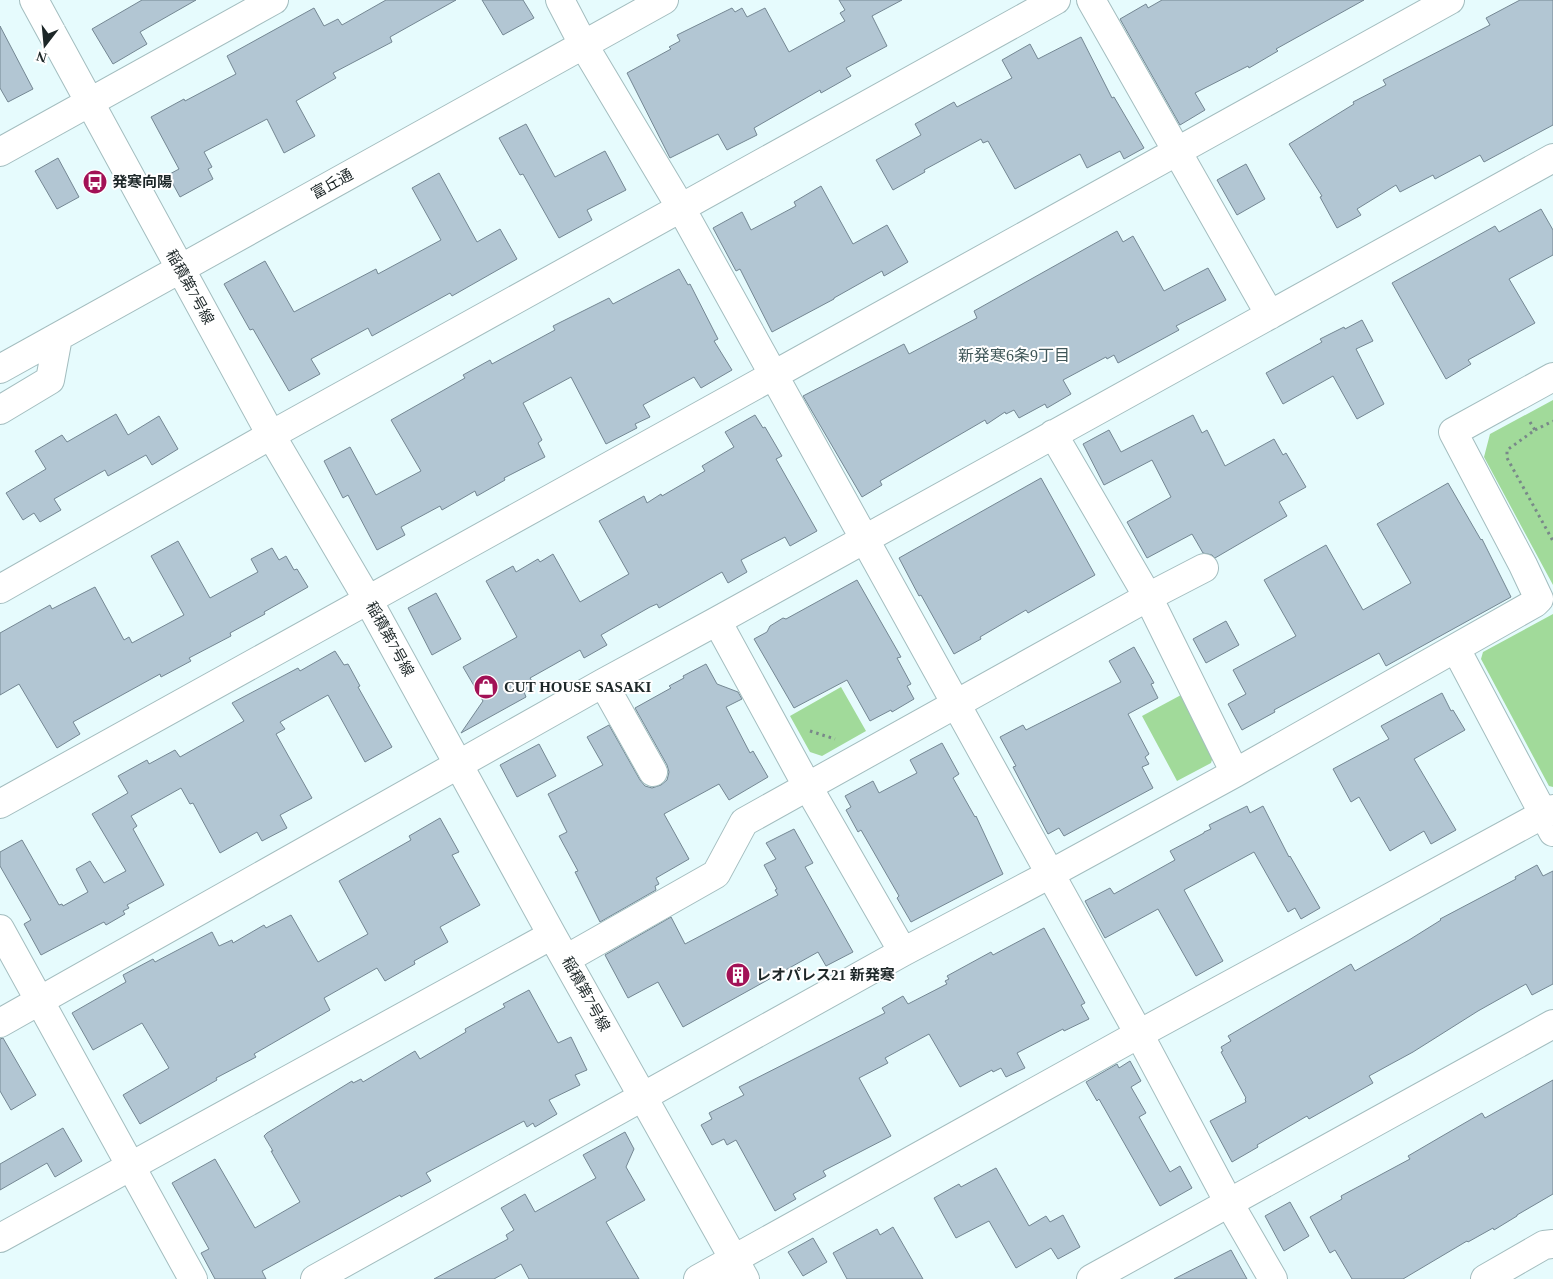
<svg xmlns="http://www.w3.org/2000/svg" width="1553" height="1279" viewBox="0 0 1553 1279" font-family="'Times New Roman','Noto Sans JP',serif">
<rect width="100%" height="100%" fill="#e6fbfd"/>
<!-- green -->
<path fill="#a1da9a" d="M1553 400V585L1484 457 1490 434Z
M1553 614V787L1549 786 1481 659 1483 652Z
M841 687 866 731 822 756 810 752 790 716Z
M1181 695 1214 753 1211 763 1177 781 1142 716Z"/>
<!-- building -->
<path fill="#b2c6d3" stroke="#748793" d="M142 0H196L140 32 147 44 113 64 92 29Z
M386 0H456L390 37 392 42 333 73 336 78 296 101 315 136 284 153 267 119 204 152 212 167 208 169 213 179 180 197 168 175 179 169 151 117 184 99 185 101 236 74 227 56 314 8 324 26 338 19 342 25Z
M482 0H523L534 18 503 35Z
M839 0H902L872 16 887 46 846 68 851 76 821 93 820 90 754 128 757 135 727 150 718 134 670 158 627 73 671 49 669 47 680 41 677 35 732 8 735 12 742 8 747 17 765 8 789 52 845 21 840 13 845 10Z
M1162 0H1364L1276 49 1278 51 1249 68 1248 66 1195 93 1205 110 1180 125 1120 19 1146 4 1148 8Z
M1520 0H1553V125L1484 162 1480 155 1435 179 1433 175 1400 192 1396 185 1357 209 1361 215 1337 228 1320 197 1322 196 1289 144 1354 104 1353 102 1386 85 1383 80 1490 25 1486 18Z
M0 26 33 89 8 102 0 88Z
M1081 37 1112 98 1114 97 1144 148 1124 159 1120 151 1087 168 1080 154 1015 189 988 141 983 143 981 139 924 170 925 172 893 190 876 160 921 135 915 124 954 102 957 107 1012 78 1002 60 1030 44 1038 59Z
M526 124 555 177 605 151 626 190 587 210 592 220 559 238 523 174 520 175 499 138Z
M58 158 79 197 57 209 35 171Z
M1246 164 1265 199 1237 215 1217 180Z
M439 173 477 242 500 229 517 259 452 296 450 293 372 336 368 328 311 359 320 374 289 391 253 329 250 330 224 284 265 261 294 312 376 269 378 274 441 240 412 188Z
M821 186 853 244 887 225 908 262 884 276 882 271 834 298V299L772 332 740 269 736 271 713 228 742 212 751 230 796 206 794 202Z
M1541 209 1553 230V255L1509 279 1535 323 1468 360 1471 364 1446 379 1392 283 1495 226 1499 232Z
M1117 231 1123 242 1133 236 1164 291 1208 268 1226 300 1176 326 1179 330 1118 363 1114 355 1107 359 1106 357 1063 380 1071 394 1047 408 1045 404 1019 418 1014 410 1006 414 1005 412 987 424 985 420 880 481 882 485 862 497 803 396 904 344 909 354 977 318 974 311Z
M679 269 688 285 690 284 718 339 714 341 732 370 701 388 694 377 643 405 650 417 635 424 637 428 606 444 571 377 523 403 542 440 538 443 545 457 504 478 505 480 477 496 475 491 442 510 440 506 401 527 405 535 377 550 348 495 343 498 324 461 350 447 376 495 421 471 391 420 465 378 463 375 490 360 492 364 555 330 553 326 609 298 613 304Z
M1362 320 1373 341 1356 349 1384 404 1357 419 1333 376 1283 404 1266 373 1322 342 1320 339 1344 327 1345 329Z
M116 414 128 435 159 416 178 449 152 465 146 455 108 476 105 470 54 499 61 510 40 522 34 513 23 520 6 493 46 469 35 451 62 435 67 442Z
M755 415 763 428 765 427 782 456 776 459 817 531 790 546 785 537 741 560 747 572 728 583 722 572 659 608 657 604 650 607 601 635 607 645 584 658 580 650 530 678 535 686 524 692 526 697 461 733 483 701 463 667 517 637 486 581 513 566 516 572 538 559 540 562 553 554 580 602 629 574 599 521 644 496 647 503 661 494 662 496 705 471 702 466 734 447 725 432Z
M1193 415 1202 433 1207 430 1225 466 1274 439 1283 455 1286 453 1306 487 1279 502 1287 516 1215 558 1212 555 1203 553 1192 534 1147 558 1127 522 1171 497 1152 460 1104 485 1083 444 1109 430 1121 452Z
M1041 478 1095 575 1028 613 1026 610 980 637 981 639 954 654 921 595 919 596 899 558Z
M1448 483 1481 540 1482 539 1511 597 1386 666 1379 653 1274 710 1275 712 1242 730 1228 704 1246 694 1233 670 1296 636 1264 580 1326 545 1363 610 1411 583 1377 524Z
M178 541 210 598 258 572 251 559 272 548 279 560 286 556 294 570 297 569 308 587 264 612 265 614 230 633 231 636 189 658 191 661 161 677 160 674 73 722 80 734 57 748 19 684 0 695V633L50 605 52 609 95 587 124 640 129 637 132 643 184 615 151 556Z
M857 580 901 657 897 658 911 684 907 686 914 699 892 712 891 710 870 721 847 680 794 708 754 639 767 632 770 626 783 618 786 619Z
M436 593 461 639 432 655 408 608Z
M1226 621 1239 645 1206 663 1193 639Z
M1134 647 1154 683 1151 684 1158 698 1128 714 1149 754 1145 757 1149 764 1142 767 1153 788 1064 836 1059 828 1048 834 1013 767 1016 766 1000 737 1023 725 1026 730 1121 682 1109 661Z
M335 651 344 665 348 664 360 686 358 687 392 747 365 762 328 695 280 722 285 729 276 734 312 798 280 815 287 828 262 841 257 832 220 853 193 803 190 804 181 788 131 816 137 826 133 829 164 885 127 905 129 908 123 911 125 914 106 925 104 922 100 924 41 955 24 924 31 920 0 866V852L22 840 59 905 62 904 63 906 88 892 76 869 90 861 104 883 126 871 92 814 128 793 118 776 147 760 149 764 175 750 180 757 244 721 232 703 298 668 300 671Z
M706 664 717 684 738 692 742 699 726 707 750 753 753 751 768 777 729 800 719 784 664 814 689 859 656 878 659 884 655 886 656 890 600 922 575 872 578 871 559 836 567 832 548 794 603 765 587 737 609 725 640 780 645 786 652 788 661 785 667 780 669 772 667 765 635 708 671 688 669 686 684 678 683 676Z
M1442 693 1451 711 1453 710 1465 730 1414 759 1456 830 1431 844 1424 831 1390 851 1359 797 1351 802 1333 769 1389 739 1381 726Z
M942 743 959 774 953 778 975 817 976 816 1003 874 911 922 897 898 899 896 861 830 858 832 846 810 851 807 845 796 873 781 879 793 917 773 910 760Z
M539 744 556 776 517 797 500 765Z
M1247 806 1250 813 1263 806 1289 857 1290 856 1320 908 1301 919 1295 908 1288 912 1254 852 1184 890 1223 961 1196 976 1158 909 1105 938 1085 901 1110 888 1114 894 1175 860 1170 851 1204 833V832L1211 829 1209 825Z
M440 818 459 852 452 855 480 905 440 927 448 942 414 961 415 964 385 981 377 968 324 998 330 1010 254 1054 256 1057 216 1078 217 1080 140 1124 123 1095 169 1068 142 1023 93 1050 72 1013 126 982 123 975 153 959 155 962 212 932 219 946 232 940 233 943 264 925 266 928 291 915 318 962 368 934 339 881 411 840 409 836Z
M794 829 813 863 805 867 853 952 826 966 818 952 683 1027 658 982 628 998 605 955 671 917 685 944 778 895 775 890 777 889 764 865 776 859 766 843Z
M1537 865 1543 876 1553 871V984L1532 995 1526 984 1478 1011 1413 1052 1369 1076 1373 1083 1309 1119 1307 1116 1257 1145 1258 1147 1232 1162 1210 1121 1246 1102 1245 1099 1246 1098 1221 1052 1223 1051 1221 1047 1231 1041 1228 1036 1351 964 1355 971 1409 940 1441 920 1440 919 1516 879 1515 877Z
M1044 928 1085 1003 1081 1005 1089 1019 1064 1031 1063 1029 1017 1053 1025 1068 1006 1077 1001 1068 993 1072 992 1070 960 1087 929 1034 885 1058 888 1063 859 1078 891 1136 823 1171 826 1176 793 1194 796 1199 775 1211 736 1140 727 1145 724 1139 712 1145 701 1125 712 1119 709 1113 744 1095 739 1087 885 1013 882 1008 903 996 908 1004 947 984 945 981 949 979 947 976 991 952 993 955Z
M529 990 558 1043 571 1037 587 1070 575 1075 580 1085 549 1100 557 1114 535 1127 533 1123 527 1127 524 1121 426 1173 431 1181 401 1197 400 1195 262 1271 266 1279H215L201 1253 209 1249 172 1183 215 1159 255 1228 300 1202 271 1151H273L264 1136 267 1133 352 1081 353 1083 361 1079 363 1082 415 1051 420 1059 466 1032 465 1029 505 1007 503 1004Z
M3 1038 36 1095 11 1110 0 1091V1039Z
M1130 1061 1141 1081 1131 1087 1146 1113 1139 1117 1170 1172 1180 1166 1192 1188 1160 1206 1099 1099 1097 1101 1086 1082 1117 1064 1119 1068Z
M1553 1080V1194L1517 1215V1216L1494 1230 1493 1228 1468 1242 1467 1241 1403 1279H1352L1335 1250 1330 1253 1310 1217 1342 1199 1341 1196 1410 1159 1408 1156 1444 1135 1482 1113 1485 1118Z
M63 1128 82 1161 55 1177 47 1163 0 1190V1164Z
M625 1132 634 1149 626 1167 645 1200 606 1222 639 1279H529L521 1264 494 1279H434L508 1239 506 1235 514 1230 501 1208 525 1194 535 1212 596 1178 583 1155Z
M996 1168 1029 1226 1046 1216 1050 1222 1063 1215 1080 1247 1058 1259 1051 1248 1016 1268 989 1221 956 1238 934 1198 959 1184 961 1187Z
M1290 1202 1309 1236 1284 1251 1265 1216Z
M893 1227 923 1279H847L833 1253 877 1229 880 1235Z
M813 1238 827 1262 803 1276 788 1252Z
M1231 1250 1247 1279H1174Z"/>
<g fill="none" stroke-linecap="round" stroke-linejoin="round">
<defs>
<path id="minor" d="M34 0 271 435 368 600 552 935 745 1279
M560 0 583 44 681 208 1139 1034 1229 1203 1273 1279
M1091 0 1270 315
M0 152 274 0
M0 369 664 0
M0 410 50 380 58 337
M1053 434 1148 597 1235 773
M0 589 271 435 1056 0
M717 621 800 773 903 952
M1456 649 1553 832
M603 683 653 772
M0 804 1450 0
M0 929 193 1279
M566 959 716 874 744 822 1148 597 1204 568
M0 1023 603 683 717 621 1553 158
M0 1238 552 935
M315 1279 903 952 1039 880 1235 773 1535 603 1539 599 1523 565 1453 432 1553 377
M698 1279 1139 1034 1553 809
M1091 1279 1553 1024
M1485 1279 1544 1245 1553 1244"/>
</defs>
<!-- minor casing -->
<use href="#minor" stroke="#a3bdbf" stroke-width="30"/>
<!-- path -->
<path stroke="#798889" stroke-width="3" stroke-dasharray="2.5 4" stroke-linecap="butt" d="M1530 422 1535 430 1507 450V458L1553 541
M1535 430 1553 421
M810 731 835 739"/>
<!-- minor -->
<use href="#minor" stroke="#fff" stroke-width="28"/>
</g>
<!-- icons -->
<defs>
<symbol id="bus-disc" viewBox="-11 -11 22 22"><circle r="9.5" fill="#a21156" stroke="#fff"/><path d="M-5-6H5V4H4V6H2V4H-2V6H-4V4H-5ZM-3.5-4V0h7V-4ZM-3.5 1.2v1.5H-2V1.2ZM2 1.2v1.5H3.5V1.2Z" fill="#fff"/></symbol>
<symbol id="shop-disc" viewBox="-11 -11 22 22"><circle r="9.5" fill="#a21156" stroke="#fff"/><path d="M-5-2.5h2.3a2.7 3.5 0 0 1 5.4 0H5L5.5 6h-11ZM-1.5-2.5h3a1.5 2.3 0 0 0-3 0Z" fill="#fff"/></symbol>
<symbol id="building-disc" viewBox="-11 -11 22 22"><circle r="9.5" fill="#a21156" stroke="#fff"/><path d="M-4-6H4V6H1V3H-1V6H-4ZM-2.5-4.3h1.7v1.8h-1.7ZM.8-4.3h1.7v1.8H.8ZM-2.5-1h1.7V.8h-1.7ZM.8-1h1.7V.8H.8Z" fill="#fff"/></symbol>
</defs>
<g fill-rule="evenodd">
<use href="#bus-disc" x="81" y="168" width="28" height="28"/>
<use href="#shop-disc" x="472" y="673" width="28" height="28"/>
<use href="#building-disc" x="724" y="961" width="28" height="28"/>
</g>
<g text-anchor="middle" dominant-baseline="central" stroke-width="4" stroke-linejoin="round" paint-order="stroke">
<!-- poi labels -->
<g font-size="15" font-weight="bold" fill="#1d2728" stroke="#fff" text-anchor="start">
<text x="112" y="182">発寒向陽</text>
<text x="504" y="687">CUT HOUSE SASAKI</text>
<text x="756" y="975">レオパレス21 新発寒</text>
</g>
<!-- street labels -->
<g font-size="15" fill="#1d2728" stroke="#fff">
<text transform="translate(332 184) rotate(-29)">富丘通</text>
<text transform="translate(190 287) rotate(61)">稲積第7号線</text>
<text transform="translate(390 639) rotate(61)">稲積第7号線</text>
<text transform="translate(586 994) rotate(61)">稲積第7号線</text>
</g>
<!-- neighbourhood labels -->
<g font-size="16" fill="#3f5658" stroke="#fff">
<text x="1014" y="355">新発寒6条9丁目</text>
</g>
</g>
<!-- north arrow -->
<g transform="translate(45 45) rotate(196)" stroke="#ffffff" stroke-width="4" paint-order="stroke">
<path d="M0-4L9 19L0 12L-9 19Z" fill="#1d2728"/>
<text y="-8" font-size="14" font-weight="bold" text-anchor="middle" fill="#1d2728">N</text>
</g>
</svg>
